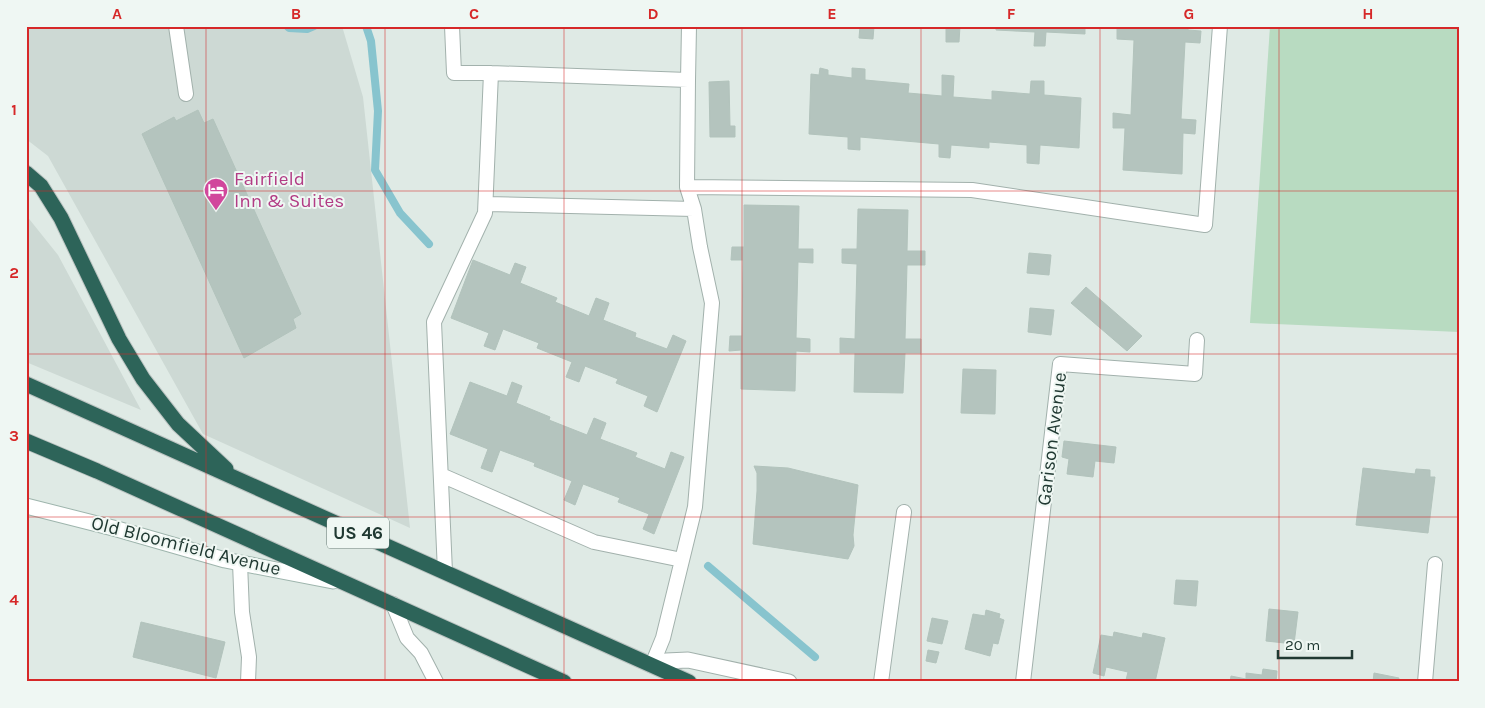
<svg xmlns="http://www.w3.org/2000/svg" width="1485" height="708" viewBox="0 0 1485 708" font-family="Karla,sans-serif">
<rect width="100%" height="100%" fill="#dfeae5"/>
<!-- built -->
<path fill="#cdd9d4" d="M26 26H342L363 97 410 528 203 434 48 156 26 139Z
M26 215 58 255 141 410 26 362Z"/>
<!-- green -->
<path fill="#b8dbc1" d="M1270 26H1459V332L1250 323Z"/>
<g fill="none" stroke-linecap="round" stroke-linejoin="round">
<!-- stream -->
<path stroke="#88c4ce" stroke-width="8" d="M287 26 289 28 307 29 314 26
M366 26 371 41 378 111 375 170 400 213 429 244
M708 566 815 657"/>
</g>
<!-- building -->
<path fill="#b4c4be" stroke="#b2c3bc" d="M860 26H874L873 39 859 38Z
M946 26H960L959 42H946Z
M996 26H1085V34L1046 32 1045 46H1034L1035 32 996 30Z
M1129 26H1188V30L1201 31 1200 43 1185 42 1181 119 1196 120 1195 134 1183 133 1182 174 1123 170 1125 128H1113V113L1131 115 1134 40 1117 39V27L1129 28Z
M820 68 828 70V75L852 78V68L865 69V80L909 84 908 93 942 96V75L954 76 953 97 992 100V91L1030 94 1031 81H1044V95L1081 98 1079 148 1040 145 1039 164 1027 163V145L989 142V148L951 145 950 158 939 157V144L860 137V150L848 149V137L809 134 811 74 819 75Z
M729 81 730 126H735V137H710L709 82Z
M198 110 204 123 213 119 301 314 293 319 296 328 244 358 142 134 174 117 176 121Z
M744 205 799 206 798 249H813V263L798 262 796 338 810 339V352L796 351 795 391 741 389V350L729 351 730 336H742L743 260H731L732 247H744Z
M858 209 908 210 907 251H925V265H907L905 339H921V353H905L903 393 854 392 855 353H840V338L855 339 857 264 842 263V249H857Z
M1029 253 1051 255 1049 275 1027 273Z
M473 260 510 275 515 263 526 267 520 283 557 298 555 302 589 316 596 298 609 303 603 320 636 333 635 337 667 349 673 335 686 341 657 412 644 406 648 396 616 383 618 379 585 366 579 382 566 377 572 362 537 348 539 343 503 329 495 350 484 346 489 333 451 318Z
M1086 287 1142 336 1127 351 1071 303Z
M1030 308 1054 310 1051 335 1028 332Z
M963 369 996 370 995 414 961 413Z
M470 382 507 396 512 382 522 386 516 403 550 417 549 420 587 435 594 418 606 423 600 439 637 453 635 457 665 469 671 452 684 457 654 534 643 529 649 514 618 502 620 498 583 484 575 505 564 500 572 481 534 466 535 463 500 450 492 472 481 468 488 449 450 434Z
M1064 441 1116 447 1114 463 1095 461 1093 477 1067 474 1069 459 1062 457Z
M754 466 788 468 858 485 853 535 854 546 848 559 753 544 757 491V473Z
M1363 468 1415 474 1416 469 1430 470V477H1435L1428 533 1356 525Z
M1176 580 1198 581 1196 606 1174 604Z
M1269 609 1298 612 1294 644 1266 641Z
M986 610 1000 614 999 618 1004 620 998 644 993 643 990 656 965 649 973 614 985 616Z
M932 618 948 621 942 644 927 641Z
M141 622 225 642 216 678 133 657Z
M1114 632 1142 638 1143 633 1165 638 1155 682H1135L1126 680 1128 672 1106 667 1104 676 1093 673 1101 635 1113 637Z
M928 650 939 652 936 663 926 661Z
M1263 669 1277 671 1276 682H1230L1231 676 1246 679V673L1262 675Z
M1374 673 1399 678 1398 682H1373Z"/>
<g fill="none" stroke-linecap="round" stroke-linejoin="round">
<defs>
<path id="lane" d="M176 26 186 94
M491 73 688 80 687 187 694 209
M688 80 689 26
M687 187 972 190 1205 225 1220 26
M486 204 694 209 700 247 712 303 695 507 663 638 652 665
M441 475 594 542 682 560
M240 563 242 612 249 657 248 682
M445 572 434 322 485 213 491 73H454L452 26
M393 604 407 638 421 653 436 682
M881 682 904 512
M1023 682 1060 364 1195 374 1197 340
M1425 682 1435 564"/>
<path id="street" d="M652 665 666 661 688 660 789 682"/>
<path id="secondary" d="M26 506 117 529 225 560 333 581"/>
<path id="highway" d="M26 173 41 186 61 218 119 339 143 379 178 424 226 469
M26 384 689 682
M26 441 97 471 564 682"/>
</defs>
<!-- lane casing -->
<use href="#lane" stroke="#a2b1ac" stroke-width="16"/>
<!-- street casing -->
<use href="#street" stroke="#a2b1ac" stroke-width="17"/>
<!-- secondary casing -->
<use href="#secondary" stroke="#9eb5ad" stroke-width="17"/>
<!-- highway casing -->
<use href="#highway" stroke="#bcc4c2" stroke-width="17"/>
<!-- lane -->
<use href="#lane" stroke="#fff" stroke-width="14"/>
<!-- street -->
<use href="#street" stroke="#fff" stroke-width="15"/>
<!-- secondary -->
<use href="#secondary" stroke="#fff" stroke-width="15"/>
<!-- highway -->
<use href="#highway" stroke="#2d6459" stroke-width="15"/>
</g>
<!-- grid -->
<path fill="none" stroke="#d62828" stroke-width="1" stroke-opacity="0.55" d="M206 26V682M385 26V682M564 26V682M742 26V682M921 26V682M1100 26V682M1279 26V682M26 191H1459M26 354H1459M26 517H1459"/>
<!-- icons -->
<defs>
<symbol id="hotel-pin" viewBox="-11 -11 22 30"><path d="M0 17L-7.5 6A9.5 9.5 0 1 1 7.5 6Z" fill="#d1479c" stroke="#eff7f3"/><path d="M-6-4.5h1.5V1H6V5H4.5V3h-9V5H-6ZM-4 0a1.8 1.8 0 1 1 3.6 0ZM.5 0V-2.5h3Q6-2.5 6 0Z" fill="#fff"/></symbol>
</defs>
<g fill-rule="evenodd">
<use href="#hotel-pin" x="202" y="176" width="28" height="38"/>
</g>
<g text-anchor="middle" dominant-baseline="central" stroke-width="4" stroke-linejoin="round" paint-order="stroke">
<!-- shield labels -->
<rect fill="#eff7f3" stroke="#5e726c" stroke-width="1" x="327" y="517.5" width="62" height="31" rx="4"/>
<g font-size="18" font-weight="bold" fill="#203932">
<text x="358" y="533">US 46</text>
</g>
<!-- hotel labels -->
<g font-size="19" fill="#b23c85" stroke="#eff7f3" text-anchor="start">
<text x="234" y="179">Fairfield<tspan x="234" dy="22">Inn &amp; Suites</tspan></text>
</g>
<!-- street labels -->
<g font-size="19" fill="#203932" stroke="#eff7f3">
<text transform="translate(1052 439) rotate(-83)">Garison Avenue</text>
<text transform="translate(186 546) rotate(14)">Old Bloomfield Avenue</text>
</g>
</g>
<!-- border -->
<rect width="1485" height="708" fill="none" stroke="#eff7f3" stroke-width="55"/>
<!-- scale -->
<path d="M1278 650v8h74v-8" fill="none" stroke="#203932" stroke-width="2.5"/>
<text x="1285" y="650" font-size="15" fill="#203932" stroke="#eff7f3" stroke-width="4" paint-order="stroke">20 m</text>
<rect x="28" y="28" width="1430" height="652" fill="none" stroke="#d62828" stroke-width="2"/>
<g font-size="16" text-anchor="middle" font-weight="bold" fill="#d62828">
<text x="117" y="19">A</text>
<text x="296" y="19">B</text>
<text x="474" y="19">C</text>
<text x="653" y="19">D</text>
<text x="832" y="19">E</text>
<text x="1011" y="19">F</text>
<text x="1189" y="19">G</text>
<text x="1368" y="19">H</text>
<text x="14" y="115">1</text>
<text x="14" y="278">2</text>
<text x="14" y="441">3</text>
<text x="14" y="605">4</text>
</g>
</svg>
